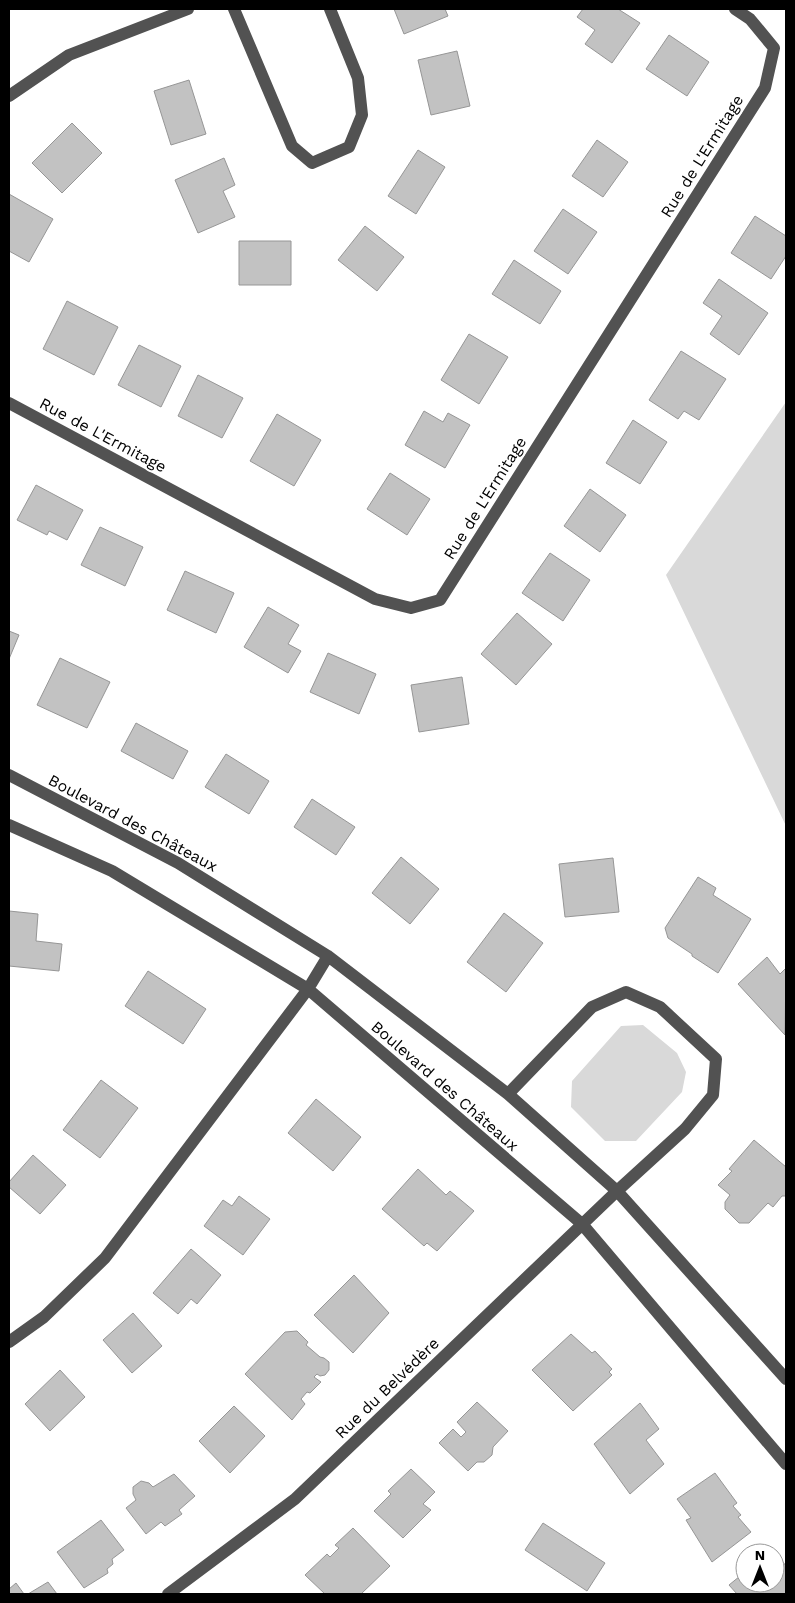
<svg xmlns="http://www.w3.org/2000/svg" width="795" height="1603" viewBox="0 0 795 1603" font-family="'Work Sans',sans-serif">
<rect width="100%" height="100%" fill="#fff"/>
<!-- green -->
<path fill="#d9d9d9" d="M786 402V826L666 575Z
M643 1025 677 1053 686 1072 682 1092 636 1141H605L571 1107 572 1081 621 1026Z"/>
<!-- building -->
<path fill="#c2c2c2" stroke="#969696" d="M394 9H445L448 16 404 34Z
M583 9H618L640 23 612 63 585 44 595 30 577 17Z
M669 35 709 62 687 96 646 69Z
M457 51 470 106 431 115 418 60Z
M189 80 206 134 171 145 154 91Z
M72 123 102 153 62 193 32 163Z
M597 140 628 162 603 197 572 176Z
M418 150 445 167 416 214 388 196Z
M224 158 235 185 223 191 235 217 198 233 175 180Z
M9 194 53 219 29 262 9 251Z
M563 209 597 232 568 274 534 251Z
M755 216 786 236V256L771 279 731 253Z
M365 226 404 257 377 291 338 260Z
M239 241H291V285H239Z
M514 260 561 291 540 324 492 294Z
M719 279 768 313 739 355 710 334 722 316 703 303Z
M67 301 118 327 94 375 43 349Z
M469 334 508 357 479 404 441 380Z
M139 345 181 366 161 407 118 385Z
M681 351 726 379 699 420 684 411 678 419 649 400Z
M198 375 243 398 222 438 178 416Z
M424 411 443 422 448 413 470 425 445 468 405 445Z
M277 414 321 440 294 486 250 461Z
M633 420 667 442 640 484 606 463Z
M390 473 430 499 407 535 367 509Z
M36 485 83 510 67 540 49 531 47 535 17 520Z
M590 489 626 515 600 552 564 526Z
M100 527 143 547 125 586 81 565Z
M550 553 590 580 563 621 522 593Z
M185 571 234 593 216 633 167 610Z
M268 607 299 625 288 644 301 651 288 673 244 647Z
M517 613 552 644 516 685 481 654Z
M9 631 19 635 9 659Z
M328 653 376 674 359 714 310 692Z
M60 658 110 682 87 728 37 705Z
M462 677 469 724 419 732 411 685Z
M136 723 188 751 173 779 121 751Z
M226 754 269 781 249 814 205 787Z
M312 799 355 827 336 855 294 827Z
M401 857 439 889 410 924 372 893Z
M613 858 619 912 565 917 559 864Z
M698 877 716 888 713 895 751 919 718 973 692 956V954L668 938 665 928Z
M9 911 38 914 36 941 62 944 59 971 9 966Z
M504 913 543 943 506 992 467 962Z
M767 957 780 974 786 968 785 1035 738 984Z
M148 971 206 1009 183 1044 125 1006Z
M101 1080 138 1108 100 1158 63 1130Z
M316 1099 361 1137 333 1171 288 1133Z
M754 1140 786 1167V1196H782L773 1207 768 1203 749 1223H739L725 1209V1202L730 1195 718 1185 732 1171 729 1169Z
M33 1155 66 1185 40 1214 9 1187V1182Z
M418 1169 446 1195 450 1191 474 1211 437 1251 427 1243 424 1246 382 1209Z
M239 1196 270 1219 243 1255 204 1226 223 1200 232 1206Z
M191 1249 221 1275 197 1304 191 1299 178 1314 153 1293Z
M354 1275 389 1313 353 1353 314 1315Z
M133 1313 162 1346 132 1373 103 1340Z
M297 1331 308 1342 306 1345 320 1357 324 1358 329 1362V1370L325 1375 320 1376 317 1374 314 1377 321 1382 310 1393 307 1392 301 1399 305 1404 292 1420 245 1374 285 1332Z
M571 1334 592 1353 595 1351 612 1369 609 1372 612 1375 573 1411 532 1370Z
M60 1370 85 1397 50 1431 25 1404Z
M477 1402 508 1431 493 1447 492 1455 484 1462H477L468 1471 439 1443 453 1429 461 1437 466 1432 457 1422Z
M640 1403 659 1429 646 1440 664 1464 630 1494 594 1444Z
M234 1406 265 1436 230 1473 199 1441Z
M411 1469 435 1492 423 1504 431 1510 403 1538 374 1511 391 1494 388 1491Z
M715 1473 737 1503 733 1506 741 1515 738 1517 751 1532 712 1562 686 1520 691 1518 677 1499Z
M174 1474 195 1496 179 1510 182 1514 165 1526 161 1522 146 1534 126 1508 136 1500 133 1494V1487L141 1481 149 1483 153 1487Z
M101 1520 124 1550 112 1559 113 1564 107 1569 108 1573 84 1588 57 1552Z
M543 1523 605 1563 587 1591 525 1550Z
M353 1528 390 1566 361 1594H325L305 1575 327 1554 330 1557 339 1548 335 1545Z
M773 1549 786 1566V1594H737L729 1585 745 1572V1583H775V1553H768Z
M48 1582 57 1594H28Z
M16 1583 24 1594H9V1589Z"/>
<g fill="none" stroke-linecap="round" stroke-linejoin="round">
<!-- minor -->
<path stroke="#525252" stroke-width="12" d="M234 9 292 146 312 163 349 147 362 115 358 78 330 9
M9 96 69 55 188 9
M9 403 375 599 411 608 440 600 765 88 774 48 750 19 735 9
M9 775 178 863 328 956 508 1094 617 1191 786 1379
M9 825 112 871 308 989 582 1224 786 1464
M9 1342 44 1317 105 1258 308 989 328 956
M168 1594 295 1499 617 1191 685 1129 713 1095 716 1059 660 1007 626 992 592 1007 508 1094"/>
</g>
<g text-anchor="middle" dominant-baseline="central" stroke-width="4" stroke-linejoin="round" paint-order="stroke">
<!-- street labels -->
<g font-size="16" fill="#000" stroke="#fff">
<text transform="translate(702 156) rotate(-58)">Rue de L'Ermitage</text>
<text transform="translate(103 435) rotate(28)">Rue de L'Ermitage</text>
<text transform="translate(485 498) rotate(-58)">Rue de L'Ermitage</text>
<text transform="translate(133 823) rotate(28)">Boulevard des Châteaux</text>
<text transform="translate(445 1086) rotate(41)">Boulevard des Châteaux</text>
<text transform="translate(387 1388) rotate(-44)">Rue du Belvédère</text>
</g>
</g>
<!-- border -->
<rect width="795" height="1603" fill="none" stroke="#000000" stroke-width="20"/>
<!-- north arrow -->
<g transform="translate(760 1568)"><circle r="24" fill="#ffffff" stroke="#999999"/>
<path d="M0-4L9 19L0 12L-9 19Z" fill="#000000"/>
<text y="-8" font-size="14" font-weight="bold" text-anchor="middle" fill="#000000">N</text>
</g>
</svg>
